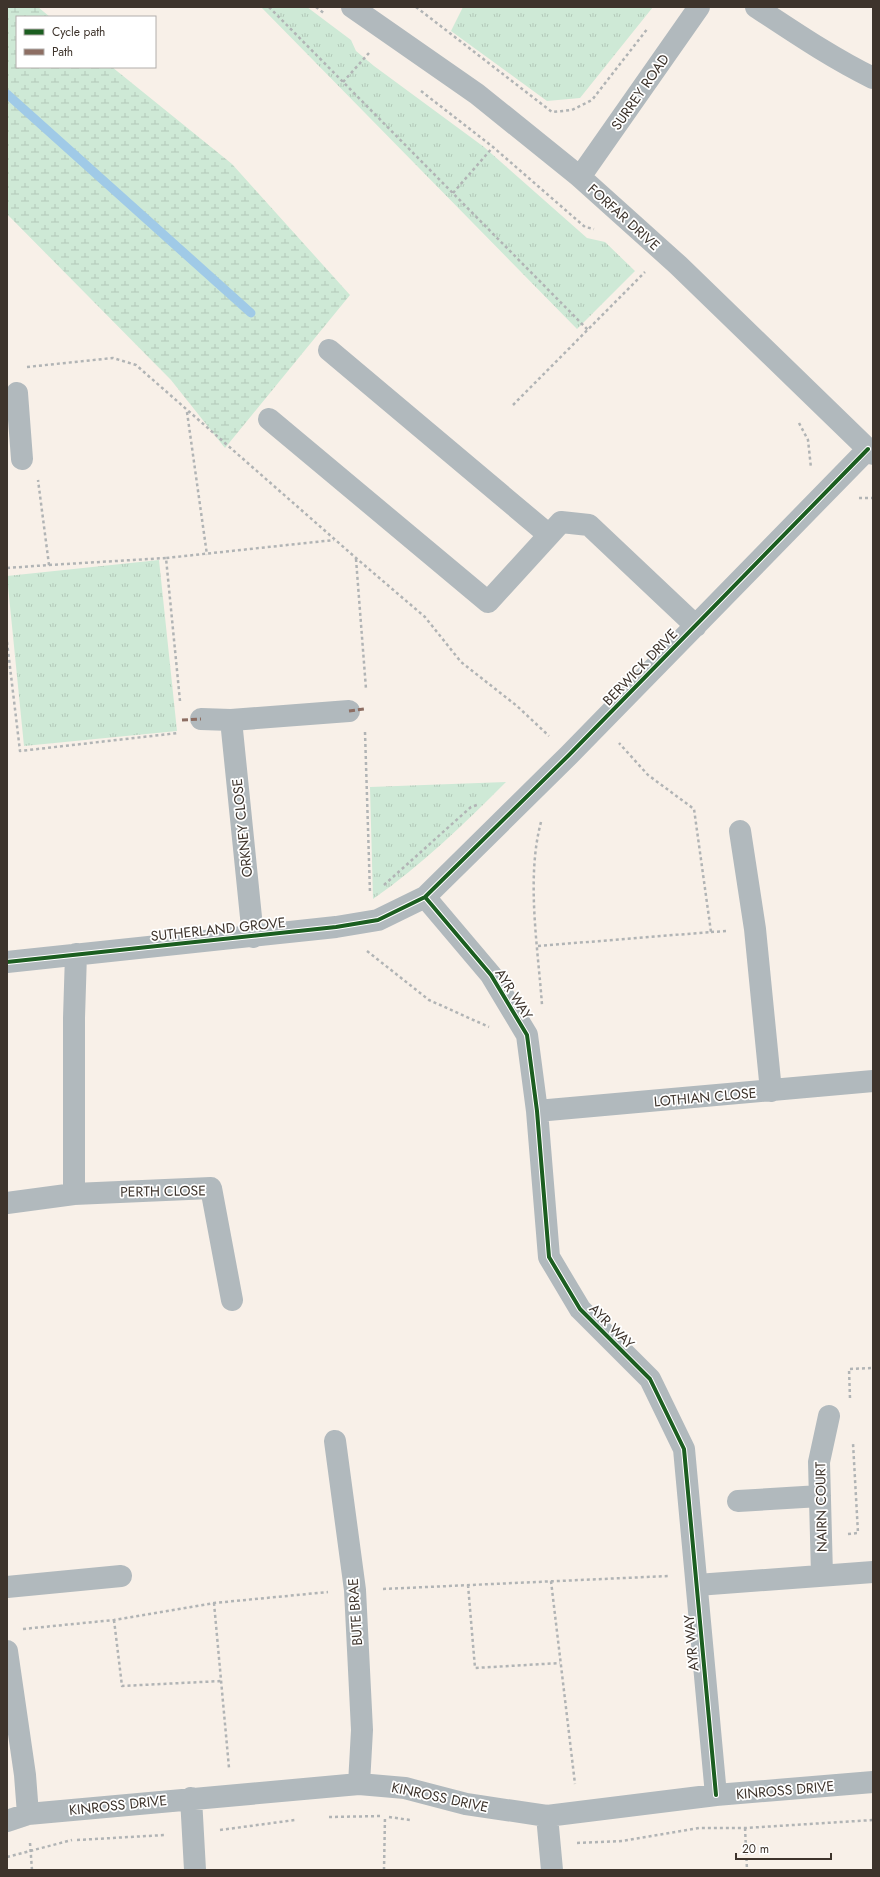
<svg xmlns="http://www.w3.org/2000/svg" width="880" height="1877" viewBox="0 0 880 1877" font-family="Jost,sans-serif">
<defs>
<pattern id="grass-tufts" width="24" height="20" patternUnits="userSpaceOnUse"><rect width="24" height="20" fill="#cee9d6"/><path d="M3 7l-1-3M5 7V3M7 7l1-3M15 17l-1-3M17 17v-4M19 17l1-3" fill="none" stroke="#b2c8b8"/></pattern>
<pattern id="wetland-marsh" width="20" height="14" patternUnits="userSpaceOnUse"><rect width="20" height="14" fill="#cee9d6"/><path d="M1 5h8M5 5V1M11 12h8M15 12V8" fill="none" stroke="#b2c8b8"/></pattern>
</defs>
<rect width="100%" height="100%" fill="#f8f0e8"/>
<!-- grass -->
<path fill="url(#grass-tufts)" d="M261 7H307L351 40 356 51 374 66 484 147 587 238 605 242 635 271 577 329Z
M463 7H653L580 98 547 101 451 31Z
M159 560 177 731 24 746 7 576Z
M506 782C464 824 422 865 373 899L370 787Z"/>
<!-- wetland -->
<path fill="url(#wetland-marsh)" d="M7 7H38L50 17H17V67H112L232 164 350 295 225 448 171 380 7 214Z"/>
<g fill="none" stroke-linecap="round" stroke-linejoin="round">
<!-- stream -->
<path stroke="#a0cae7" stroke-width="9" d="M7 94 251 313"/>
<!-- path -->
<path stroke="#b1b4b5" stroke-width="2.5" stroke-dasharray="3 3" stroke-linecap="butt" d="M269 7 588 330
M316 7 325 14
M416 7 552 112 572 110 592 100 648 28
M343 82 369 53
M421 91 493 147 585 227 594 229
M453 193 493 147
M27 367 113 358 136 365 356 558 425 617 461 662 517 706 549 736
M513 405 645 272
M187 412 207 555
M799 423 808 440 811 468
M859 498H873
M356 559 366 689
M49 565 166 558
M7 568 49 565 38 480
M7 642 20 751 178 733
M180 701 166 558 334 540
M365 732 370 893
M541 822C526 878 538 948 542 1005
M384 885 471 807 477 805
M711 932 728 931
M538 946 711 932 694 809 648 775 619 743
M367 951 429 1000 489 1027
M850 1398 849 1369 873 1368
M848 1534 858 1533 853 1443
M551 1581 575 1784
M468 1585 475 1668 560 1663
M383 1589 668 1576
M214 1603 229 1768
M114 1620 122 1686 221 1681
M23 1629 114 1620 214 1603 328 1592
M329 1817 382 1816
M389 1817 410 1820
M745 1828 747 1870
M220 1830 295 1820
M77 1840 165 1835
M30 1843 32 1870
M577 1843 622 1841 699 1828H745L873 1820
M7 1857 72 1840
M384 1870 385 1816"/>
<!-- minor -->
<path stroke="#b1b9bd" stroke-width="22" d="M352 7 477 94 580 177 678 265 873 454
M756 7C794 32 832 58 873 78
M580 177 699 7
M329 350 549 535
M17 393 22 459
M269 419 488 602 561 522 589 525 696 626
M201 719 231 720 349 711
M231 720 253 937
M740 831 755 929 771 1091
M425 897 491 975 527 1035 537 1111 549 1257 580 1309 650 1379 684 1449 716 1795
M7 962 336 927 378 920 425 897 569 755 868 449
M537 1111 873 1081
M74 1194V1018L76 954
M7 1203 74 1194 211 1188 232 1300
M335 1441 355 1590 362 1730 359 1784
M738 1501 820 1496
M822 1575 819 1462 829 1416
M697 1585 873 1572
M7 1587 121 1576
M7 1651 25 1775 28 1814
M191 1798 195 1870
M547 1816 552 1870
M7 1821 28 1814 359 1784 405 1788 466 1804 547 1816 716 1795 873 1782"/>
<!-- quiet -->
<path stroke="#8d6e63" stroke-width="3" stroke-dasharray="6 3" stroke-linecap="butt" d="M349 711 364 709
M182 720 201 719"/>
<defs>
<path id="cycleway" d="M425 897 491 975 527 1035 537 1111 549 1257 580 1309 650 1379 684 1449 716 1795
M7 962 336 927 378 920 425 897 569 755 868 449"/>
</defs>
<!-- cycleway casing -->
<use href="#cycleway" stroke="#fff" stroke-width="6"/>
<!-- cycleway -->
<use href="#cycleway" stroke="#1b5e20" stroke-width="4"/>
</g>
<g text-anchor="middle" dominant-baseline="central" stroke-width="3.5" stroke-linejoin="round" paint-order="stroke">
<!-- street labels -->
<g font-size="14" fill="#3e342c" stroke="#fff">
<text transform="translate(640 92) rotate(-55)">SURREY ROAD</text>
<text transform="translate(624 217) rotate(42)">FORFAR DRIVE</text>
<text transform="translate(640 667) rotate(-46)">BERWICK DRIVE</text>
<text transform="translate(242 828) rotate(-96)">ORKNEY CLOSE</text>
<text transform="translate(218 929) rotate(-6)">SUTHERLAND GROVE</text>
<text transform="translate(514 994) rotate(58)">AYR WAY</text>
<text transform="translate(705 1097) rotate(-5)">LOTHIAN CLOSE</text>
<text transform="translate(163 1191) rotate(-1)">PERTH CLOSE</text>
<text transform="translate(612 1326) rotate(45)">AYR WAY</text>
<text transform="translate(821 1507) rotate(-91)">NAIRN COURT</text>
<text transform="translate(355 1612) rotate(-94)">BUTE BRAE</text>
<text transform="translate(691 1643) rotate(-95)">AYR WAY</text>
<text transform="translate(785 1790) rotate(-5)">KINROSS DRIVE</text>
<text transform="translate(440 1797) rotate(12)">KINROSS DRIVE</text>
<text transform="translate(118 1805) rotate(-6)">KINROSS DRIVE</text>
</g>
</g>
<!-- border -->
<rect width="880" height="1877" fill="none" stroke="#3e342c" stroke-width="16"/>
<!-- legend -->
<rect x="16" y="16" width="140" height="52" fill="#ffffff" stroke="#b2aeab"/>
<rect x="24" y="29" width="20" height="6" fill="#1b5e20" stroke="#b2aeab"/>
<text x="52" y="36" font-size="12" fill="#3e342c">Cycle path</text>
<rect x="24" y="49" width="20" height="6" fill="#8d6e63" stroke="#b2aeab"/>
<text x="52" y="56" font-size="12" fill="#3e342c">Path</text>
<!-- scale -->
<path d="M736 1853v6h95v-6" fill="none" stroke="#3e342c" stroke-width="2"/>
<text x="742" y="1853" font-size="12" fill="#3e342c" stroke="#ffffff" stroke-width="3" paint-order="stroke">20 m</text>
</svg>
